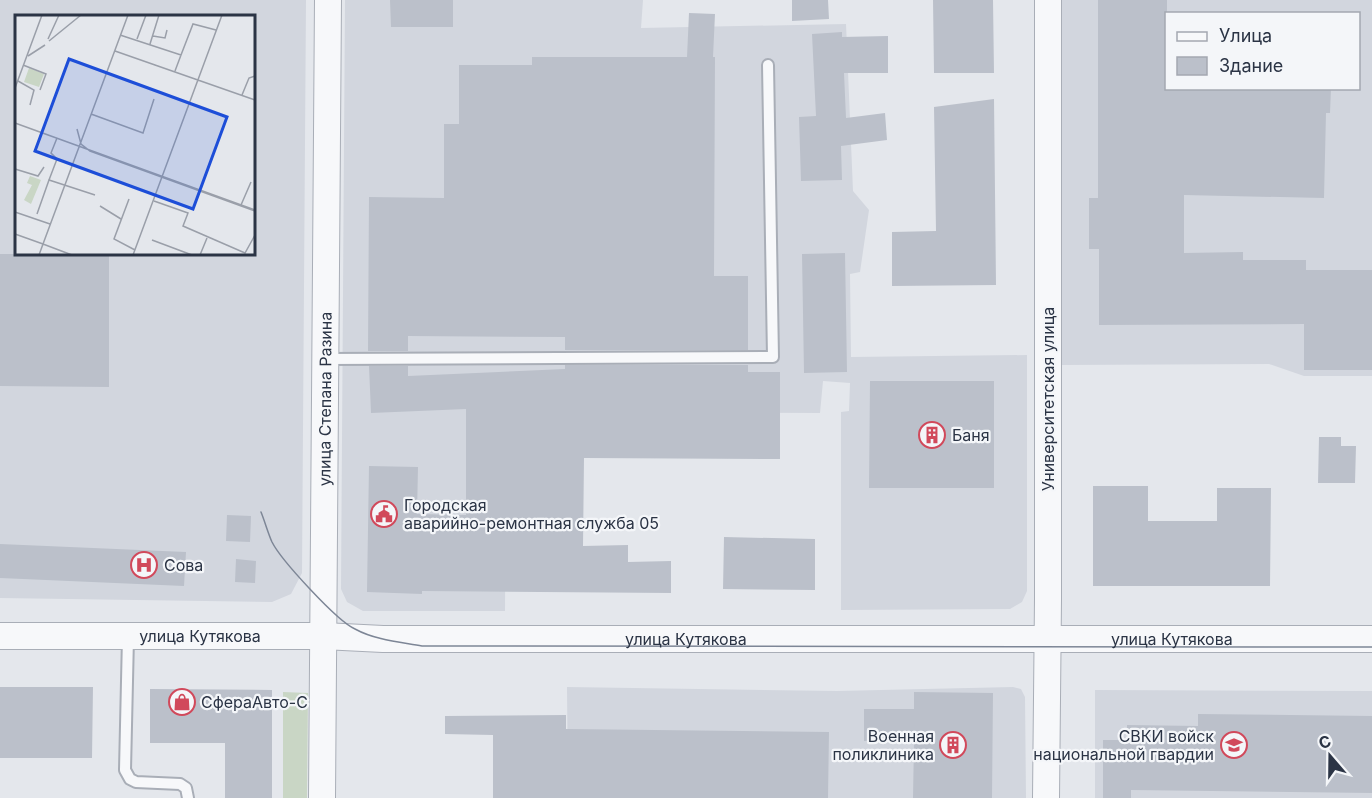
<svg xmlns="http://www.w3.org/2000/svg" width="1372" height="798" viewBox="0 0 1372 798" font-family="Inter,sans-serif">
<rect width="100%" height="100%" fill="#e4e7ec"/>
<!-- built -->
<path fill="#d2d6de" fill-rule="evenodd" d="M0 0H306L302 573 291 594 272 602 0 598ZM16 16H254V254H16Z
M345 0H643L641 28 846 24 853 191 869 210 860 272 850 274 851 357 1027 355V591L1022 602 1010 609 841 610V412L849 411 850 383 823 381 820 413 506 412 505 611H363L347 602 341 589Z
M1062 0H1372V376H1304L1269 364 1060 365ZM1166 14H1358V88H1166Z
M567 687 837 691 1013 687 1021 689 1025 697 1026 798H568Z
M1095 690 1372 691V798H1095Z"/>
<!-- green -->
<path fill="#c9d6c5" d="M283 692 308 693 307 798H283Z"/>
<!-- building -->
<path fill="#bbc0ca" d="M390 0H453V27H391Z
M792 0H828L829 19 792 21Z
M933 0H993L994 73H934Z
M1098 0H1167V88H1331L1330 113H1326L1324 198 1184 195V253L1243 252V260H1306V270H1372V370H1304V324L1099 325V249H1089V198H1098Z
M689 13 715 14 713 57H715L714 276H748V350H565V337L408 336V351H368L369 197 444 198V124H459V65H532V57H687Z
M842 32V37L888 36V73H844L846 118 885 113 887 140 841 146 842 180 801 181 799 117 816 116 812 34Z
M994 99 996 285 892 286V232L936 231 934 107Z
M845 253 847 372 804 373 802 254Z
M0 254H109V387L0 386Z
M565 365H748V372H780V459L584 458 583 546 628 545V562L671 561V593L422 591V594L367 592 369 466 418 467 417 514 466 515V409L371 413 369 366H408V376L565 369Z
M870 381H994V488H869Z
M1319 437H1341V446H1356L1355 483H1318Z
M1093 486H1148V521H1217V488H1271L1270 586H1093Z
M227 515 251 516 250 542 226 541Z
M724 537 815 539V590L723 589Z
M0 544 186 552 184 586 0 578Z
M236 559 256 561 255 583 235 582Z
M0 687H93L92 758H0Z
M150 689 272 690V798H225V743H150Z
M914 692 993 693 992 798H913L914 742 864 741V709H914Z
M1198 714 1372 716V793L1131 790V798H1103V740H1127V725L1198 726Z
M566 715V729L829 732 828 798H493V735L445 734V716Z"/>
<g fill="none" stroke-linecap="round" stroke-linejoin="round">
<defs>
<path id="service" d="M325 359 773 357 768 65
M128 637 125 770 130 779 136 782 180 784 186 788 188 798"/>
<g id="tertiary">
<path id="s1" d="M0 636H323L383 639H1372"/>
<path id="s2" d="M322 798 328 0"/>
<path d="M1046 798 1048 599V0"/>
</g>
</defs>
<!-- service casing -->
<use href="#service" stroke="#a9aeb7" stroke-width="14"/>
<!-- tertiary casing -->
<use href="#tertiary" stroke="#a9aeb7" stroke-width="28"/>
<!-- service -->
<use href="#service" stroke="#f7f8fa" stroke-width="10"/>
<!-- tertiary -->
<use href="#tertiary" stroke="#f7f8fa" stroke-width="26"/>
<!-- tram -->
<path stroke="#7d8696" stroke-width="1.5" d="M261 512C265 522 268 533 272 542 281 560 337 621 355 629 375 640 400 642 422 646L1372 647"/>
</g>
<!-- icons -->
<defs>
<symbol id="building-ring" viewBox="-11 -11 22 22"><circle r="9.5" fill="#f4f6f9" stroke="#d1495b" stroke-width="1.5"/><path d="M-4-6H4V6H1V3H-1V6H-4ZM-2.5-4.3h1.7v1.8h-1.7ZM.8-4.3h1.7v1.8H.8ZM-2.5-1h1.7V.8h-1.7ZM.8-1h1.7V.8H.8Z" fill="#d1495b"/></symbol>
<symbol id="civic-ring" viewBox="-11 -11 22 22"><circle r="9.5" fill="#f4f6f9" stroke="#d1495b" stroke-width="1.5"/><path d="M-.6-6.5H3V-4.5H.6V-3L4-1V1h2V6H-6V1h2V-1L-.6-3ZM-1.2 2.5V6h2.4V2.5Z" fill="#d1495b"/></symbol>
<symbol id="hospital-ring" viewBox="-11 -11 22 22"><circle r="9.5" fill="#f4f6f9" stroke="#d1495b" stroke-width="1.5"/><path d="M-5-5h3v3.5h4V-5h3V5h-3V1.5h-4V5h-3Z" fill="#d1495b"/></symbol>
<symbol id="shop-ring" viewBox="-11 -11 22 22"><circle r="9.5" fill="#f4f6f9" stroke="#d1495b" stroke-width="1.5"/><path d="M-5-2.5h2.3a2.7 3.5 0 0 1 5.4 0H5L5.5 6h-11ZM-1.5-2.5h3a1.5 2.3 0 0 0-3 0Z" fill="#d1495b"/></symbol>
<symbol id="university-ring" viewBox="-11 -11 22 22"><circle r="9.5" fill="#f4f6f9" stroke="#d1495b" stroke-width="1.5"/><path d="M0-5L7-2L0 1L-7-2ZM-4 1L0 2.5L4 1V4Q0 6-4 4Z" fill="#d1495b"/></symbol>
</defs>
<g fill-rule="evenodd">
<use href="#building-ring" x="917" y="420" width="30" height="30"/>
<use href="#civic-ring" x="369" y="499" width="30" height="30"/>
<use href="#hospital-ring" x="129" y="550" width="30" height="30"/>
<use href="#shop-ring" x="167" y="687" width="30" height="30"/>
<use href="#building-ring" x="938" y="730" width="30" height="30"/>
<use href="#university-ring" x="1219" y="730" width="30" height="30"/>
</g>
<g text-anchor="middle" dominant-baseline="central" stroke-width="4.5" stroke-linejoin="round" paint-order="stroke">
<!-- street labels -->
<g font-size="16" fill="#2b3445" stroke="#f4f6f9">
<text stroke="none"><textPath href="#s2" startOffset="399">улица Степана Разина</textPath></text>
<text transform="translate(1048 399) rotate(-90)">Университетская улица</text>
<text stroke="none"><textPath href="#s1" startOffset="200">улица Кутякова</textPath></text>
<text stroke="none"><textPath href="#s1" startOffset="686">улица Кутякова</textPath></text>
<text stroke="none"><textPath href="#s1" startOffset="1172">улица Кутякова</textPath></text>
</g>
<!-- poi labels -->
<g font-size="16" fill="#2b3445" stroke="#f4f6f9" text-anchor="start">
<text x="952" y="435">Баня</text>
<text x="404" y="505">Городская<tspan x="404" dy="18">аварийно-ремонтная служба 05</tspan></text>
<text x="164" y="565">Сова</text>
<text x="201" y="702">СфераАвто-С</text>
<text x="934" y="736" text-anchor="end">Военная<tspan x="934" dy="18">поликлиника</tspan></text>
<text x="1214" y="736" text-anchor="end">СВКИ войск<tspan x="1214" dy="18">национальной гвардии</tspan></text>
</g>
</g>
<!-- overview -->
<g transform="translate(15 15)">
<rect width="240" height="240" fill="#e4e7ec"/>
<path d="M14 53 29 59 24 72 9 67ZM15 161 26 165 16 189 9 185 17 170 12 168Z" fill="#c9d6c5"/>
<path fill="none" stroke="#9a9fa9" stroke-width="1.5" d="M105 20 166 40 160 56M138 21 150 23 152 15M33 24 44 0M122 24 131 0M34 26 66 0M135 29 144 0M100 36 240 85M166 40 178 9 201 15M13 41 30 30M8 50 31 59 25 75M3 66 19 75 15 90M0 73 27 0M227 80 234 63 240 61M76 99 128 118 139 84M0 108 240 195M62 114 66 129 75 136 240 196M0 154 23 161 29 152M34 165 42 144 36 138 42 123M114 184 99 224 120 235M139 186 173 198 168 211 230 238 240 220M226 190 236 167M85 191 106 204M0 197 35 209M22 199 34 165 80 180M0 219 28 229 113 0M137 225 177 240M24 240 28 229 57 240M118 240 207 0M185 240 192 223"/>
<path fill="#1d4ed8" fill-opacity="0.15" stroke="#1d4ed8" stroke-width="3" d="M54 44 212 102 178 194 20 136Z"/>
<rect width="240" height="240" fill="none" stroke="#2b3445" stroke-width="3"/>
</g>
<!-- legend -->
<rect x="1165" y="12" width="195" height="78" fill="#f4f6f9" stroke="#a4a8b1" stroke-width="1.5"/>
<rect x="1177" y="32" width="30" height="9" fill="#f7f8fa" stroke="#a4a8b1" stroke-width="1.5"/>
<text x="1219" y="42" font-size="18" fill="#2b3445">Улица</text>
<rect x="1177" y="57" width="30" height="18" fill="#bbc0ca" stroke="#a4a8b1" stroke-width="1.5"/>
<text x="1219" y="72" font-size="18" fill="#2b3445">Здание</text>
<!-- north arrow -->
<g transform="translate(1330 756) rotate(340)" stroke="#f4f6f9" stroke-width="4.5" paint-order="stroke">
<path d="M0-4.5L10 22L0 15L-10 22Z" fill="#2b3445"/>
<text y="-9" font-size="16" font-weight="bold" text-anchor="middle" fill="#2b3445">С</text>
</g>
</svg>
